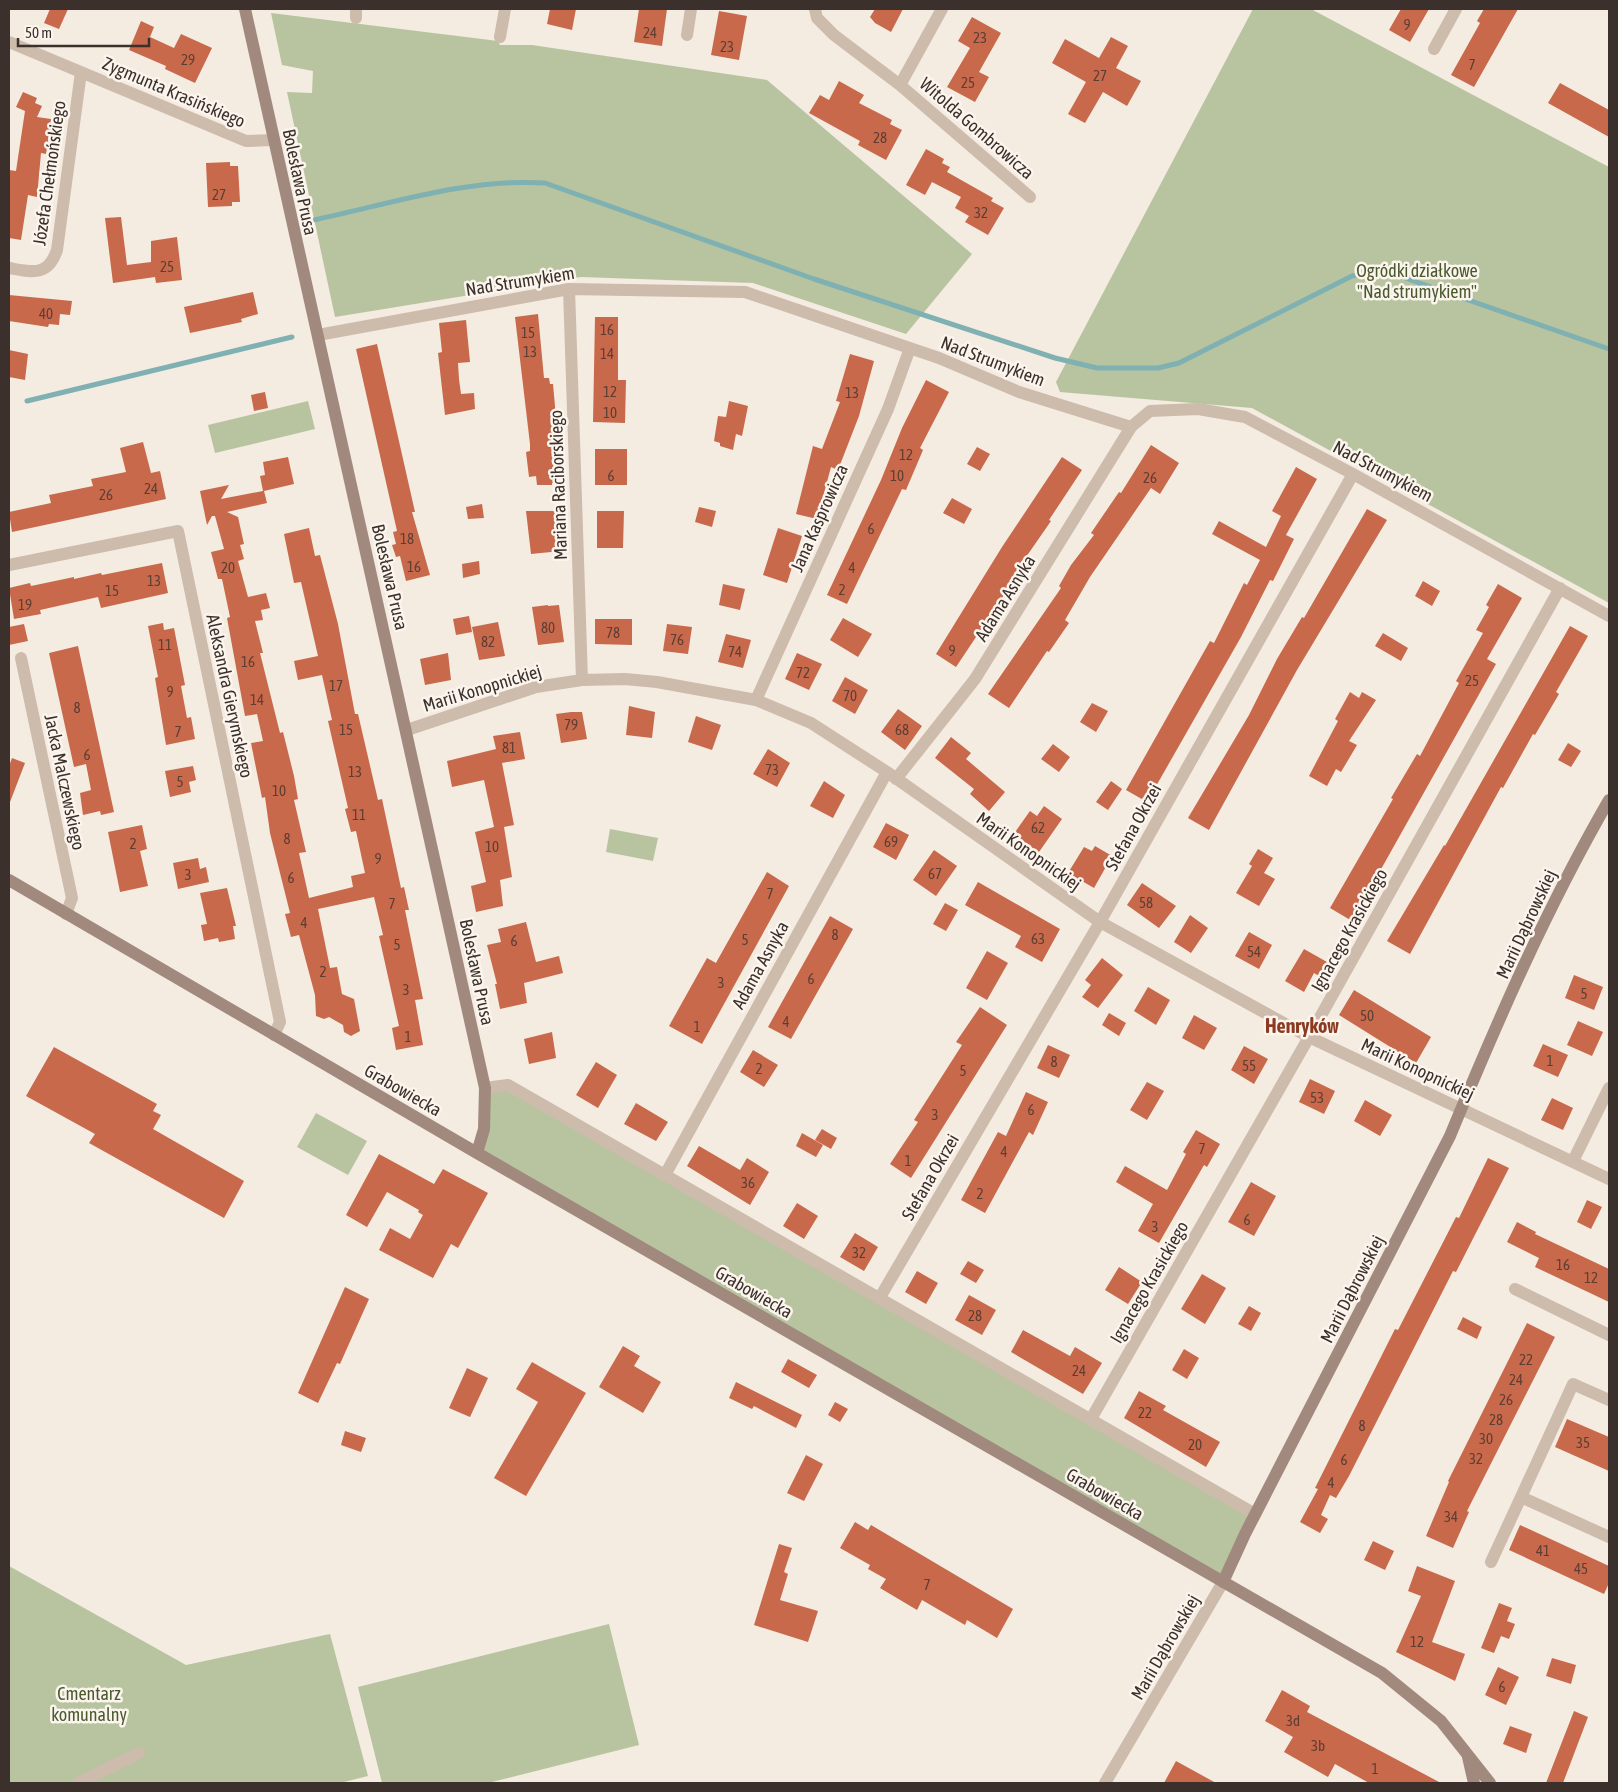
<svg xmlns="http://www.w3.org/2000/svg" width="1618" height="1792" viewBox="0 0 1618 1792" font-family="'Asap Condensed',sans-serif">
<rect width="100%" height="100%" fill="#f4ebe1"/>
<!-- green -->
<path fill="#b8c4a0" d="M1253 9H1311L1609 167V603L1252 408 1060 392 1056 382Z
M271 13 498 41 500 45H532L767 80 972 254 906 334 753 283 581 277 335 317 287 92 312 93 313 71 282 65Z
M308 401 315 429 215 453 208 425Z
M610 829 658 838 653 861 606 852Z
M508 1085 1255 1514 1223 1582 477 1153 485 1088Z
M316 1113 367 1141 348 1175 297 1147Z
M9 1566 186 1665 330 1634 368 1776 340 1783H9Z
M609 1624 639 1745 488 1783H382L358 1687Z"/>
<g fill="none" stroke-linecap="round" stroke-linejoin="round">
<!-- stream -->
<path stroke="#7fb0b2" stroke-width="5" d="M314 220C390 204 467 178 545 183L814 279 1055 358 1097 368H1158L1179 363 1352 276 1370 272H1388L1609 349
M27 401 292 337"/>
</g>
<!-- building -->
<path fill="#c8694b" d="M50 9H68L59 29 44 23Z
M550 9H576L572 30 547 24Z
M639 9H667L662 46 634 42Z
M875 9H903L891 32 875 23 870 17Z
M1401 9H1429L1410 42 1389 30Z
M1484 9H1518L1474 87 1451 75 1480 23 1477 21Z
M719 11 747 16 739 60 711 55Z
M972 17 1001 33 979 72 989 77 975 102 947 87 970 48 958 41Z
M141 21 154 27 150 37 174 48 181 34 212 48 195 83 165 69 166 66 129 50Z
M1111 37 1128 46 1116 68 1141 81 1127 106 1103 92 1085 123 1068 114 1086 82 1052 63 1065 39 1099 58Z
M839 81 864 95 859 103 892 120 890 124 902 130 886 160 858 145 860 141 809 113 820 95 829 100Z
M1560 83 1609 110V137L1548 103Z
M23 92 37 98 35 103 42 106 37 117 51 119 46 154 41 153 37 197 28 195 21 240 9 238V170L16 171 25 111 16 107Z
M926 149 944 159 942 163 950 167 947 172 993 198 991 201 1004 208 988 235 965 222 969 216 955 208 961 197 932 182 925 195 906 185Z
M230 162V166H238L240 202H232V206L208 207 206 163Z
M121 217 127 265 151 262V241L177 237 182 280 156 283 155 277 113 283 105 218Z
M253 292 258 314 241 319 242 322 190 333 184 307Z
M9 295 72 301 70 315 60 314 59 325 49 324 48 327 9 321Z
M538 314 544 378H549L550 384H553L556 417 551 418 559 482 552 483V485H537L536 476 529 477 526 452 530 451V444L515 317Z
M595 317H618V380H626L625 423 593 422Z
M466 320 470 362 458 363 459 379 461 394 474 393 475 409 445 415 438 353 442 352 439 323Z
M377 344 415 512H412L430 575 406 581 400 556 396 557 392 545 396 544 393 532 397 531 356 349Z
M9 350 28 354 25 380 9 377Z
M850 354 874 361 859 416 838 470 831 467 817 519 796 514 813 446 822 449 840 402 836 401Z
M926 380 949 392 920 448 923 450 906 490 902 489 847 604 827 595 881 480 902 428Z
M265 392 268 408 254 411 251 395Z
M729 401 748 406 742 436 736 434 733 450 720 446V443L714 441 718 416 726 417Z
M143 442 151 473 160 471 166 499 12 532 9 512 51 503 49 495 93 486 91 479 126 472 120 448Z
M1151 445 1179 463 1160 494 1151 488 1090 577 1065 620 1069 623 1049 652 1047 651 1009 708 988 694 1061 588 1059 586 1071 565 1094 535 1091 533 1119 492 1121 493Z
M977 447 990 454 980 471 967 464Z
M595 449H627V485H595Z
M288 457 294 484 264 491 267 503 227 512 238 517 244 544 240 545 244 559 238 561 248 597 266 593 270 608 261 610 263 620 255 621 263 653H260L280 733 283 732 294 776 298 799 294 800 306 852 299 853 309 898 353 887 351 876 365 873 356 831 351 832 345 809 348 808 328 721 332 720 322 675 298 680 294 661 318 656 301 582 294 583 284 534 309 528 315 556 320 555 338 624 355 714H358L378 800 382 799 401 888 404 887 409 910H405L423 999 415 1000 423 1045 396 1050 392 1028 399 1026 379 936 383 935 374 897 318 909 330 968 337 967 342 994 354 999 360 1031 351 1036 344 1032 343 1025 329 1017 324 1019 316 1016 315 995 299 935 291 937 285 914 290 913 270 833 265 797 262 798 251 743 263 741 257 714 245 716 227 618 230 617 222 579H218L211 552 224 549 215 516H212L207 525 200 491 229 485 221 499 263 491 260 476 265 475 263 462Z
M1062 457 1082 470 1049 520 1051 521 1015 573 1017 575 1004 595 956 667 936 654 1002 547Z
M1296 467 1317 479 1286 535 1294 539 1273 581 1270 580 1241 637 1147 802 1126 790 1210 641 1214 643 1244 583 1247 585 1260 560 1212 534 1219 521 1266 547 1281 516 1272 511Z
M952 498 972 509 964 524 943 513Z
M482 504 484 518 468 519 466 507Z
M699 507 716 511 712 527 695 522Z
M1367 509 1387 520 1297 670 1209 830 1188 818 1249 715 1277 659 1302 617 1304 618Z
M526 511H555L561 551 531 554Z
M597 511H624L623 548H597Z
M778 528 802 536 787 583 763 575Z
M479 561 480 574 463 578 462 564Z
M162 563 168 593 101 608 98 597 40 610 41 614 14 619 9 588 30 583 31 586 74 577V579L101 573 102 575Z
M1423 581 1440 591 1432 606 1415 596Z
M723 584 745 589 740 610 719 605Z
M1498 584 1522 598 1487 659 1496 664 1352 921 1330 908 1393 799 1391 798 1417 754 1420 756 1459 683 1456 681 1483 633 1476 630 1489 607 1486 605Z
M548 605V606L559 605 564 642 538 645 532 607Z
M469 616 472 632 456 635 453 619Z
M843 618 872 634 858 657 830 640Z
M595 619H632V645L595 644Z
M498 622 505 656 479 660 472 627Z
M163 623 164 630 174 628 185 685 181 686 187 718 191 717 195 739 166 745 155 678 158 677 148 626Z
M24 624 28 641 9 645V627Z
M667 624 692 627 688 654 663 651Z
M1570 626 1588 636 1556 692 1559 694 1535 735 1533 734 1503 788 1501 787 1410 954 1387 941 1444 845 1445 846Z
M1383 633 1408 648 1401 661 1375 646Z
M726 634 751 640 743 668 718 662Z
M78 646 114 812 101 815 100 811 83 815 80 793 91 790 86 764 74 767 49 653Z
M448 653 451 680 425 685 420 659Z
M797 653 822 664 809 690 785 679Z
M845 677 868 690 855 714 832 701Z
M1350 692 1359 698 1362 692 1376 700 1349 741 1357 745 1341 772 1336 769 1327 786 1309 776 1338 721 1335 719Z
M1092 703 1108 711 1096 732 1080 722Z
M629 706 655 712 652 738 626 735Z
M898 709 922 726 905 750 881 732Z
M571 712H582L587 739 561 743 556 714Z
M696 716 721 725 712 750 688 742Z
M520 732 525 759 502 763 514 825 504 827 512 877 500 880 503 906 476 912 471 886 486 882 475 832 494 827 484 780 452 787 447 761 496 749 493 736Z
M951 737 971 753 966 759 1005 792 989 811 970 794 974 789 935 758Z
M1568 743 1581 751 1571 767 1558 760Z
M1053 744 1070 757 1059 772 1041 759Z
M768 749 790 763 777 787 753 774Z
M12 758 25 763 10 802 9 766Z
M193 766 196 780 189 782 191 792 170 797 165 771Z
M824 781 845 795 833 818 810 806Z
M1111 781 1122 789 1108 810 1096 802Z
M1044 806 1062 819 1039 852 1013 835 1030 811 1037 816Z
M886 823 909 835 896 860 873 847Z
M142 825 147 849 140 851 148 886 120 892 108 832Z
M1095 846 1112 856 1094 888 1068 873 1084 847 1092 851Z
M1258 849 1273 858 1264 873 1275 879 1259 906 1236 893 1252 866 1249 864Z
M934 850 957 866 936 896 913 880Z
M198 858 200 869 206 867 209 882 178 889 173 863Z
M767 872 789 886 702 1044 669 1026 707 958 716 963 717 961Z
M978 882 1060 929 1042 962 1015 947 1021 936 965 905Z
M1142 883 1176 906 1159 928 1127 905Z
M227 888 236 926H233L235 939 219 942 218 938 204 941 201 925 207 924 200 893Z
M945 903 958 910 946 931 933 924Z
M1190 915 1208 928 1191 953 1174 942Z
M830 916 853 929 791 1039 768 1027Z
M526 922 536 962 559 956 563 973 524 983 527 1003 500 1009 495 984H497L487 945 501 942 498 929Z
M1249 932 1272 945 1259 969 1235 956Z
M1304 949 1327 962 1319 976 1314 973 1304 992 1285 981Z
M987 951 1008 963 987 1000 966 988Z
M1102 958 1123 975 1098 1008 1082 997 1091 985 1085 980Z
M1574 975 1603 987 1594 1010 1565 998Z
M1148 987 1170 1000 1156 1025 1134 1011Z
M1354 990 1431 1037 1416 1063 1339 1015Z
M980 1007 1007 1025 911 1178 890 1164 918 1122 914 1120 962 1045 956 1042Z
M1109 1013 1126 1023 1119 1036 1102 1025Z
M1194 1015 1217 1028 1204 1050 1182 1038Z
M1578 1021 1603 1032 1592 1056 1567 1045Z
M552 1032 556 1058 529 1064 524 1039Z
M1543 1044 1568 1055 1558 1077 1533 1066Z
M1048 1045 1070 1055 1059 1078 1037 1068Z
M1244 1046 1268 1059 1254 1084 1231 1070Z
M54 1047 157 1104 153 1111 161 1115 153 1129 244 1181 224 1218 89 1143 95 1134 26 1096Z
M753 1050 778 1065 764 1087 740 1072Z
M596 1062 617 1075 598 1108 576 1095Z
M1310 1079 1335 1091 1324 1114 1299 1102Z
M1147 1082 1164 1091 1147 1120 1130 1110Z
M1026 1092 1048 1102 1033 1135 1029 1132 985 1213 961 1200 998 1132 1006 1136Z
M1552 1098 1573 1108 1563 1130 1541 1120Z
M1365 1100 1392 1115 1380 1136 1354 1121Z
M636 1103 668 1122 656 1141 624 1124Z
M822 1129 837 1138 831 1149 815 1140Z
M1196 1130 1220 1144 1207 1167 1204 1165 1159 1243 1138 1231 1153 1204 1116 1182 1125 1166 1167 1190 1186 1154 1183 1152Z
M802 1133 823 1145 816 1157 796 1146Z
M699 1146 740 1170 747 1158 769 1172 750 1205 687 1166Z
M379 1154 434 1184 443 1169 488 1193 458 1248 451 1244 433 1278 379 1250 390 1228 410 1239 423 1215 418 1212 419 1210 387 1192 367 1227 346 1215Z
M1488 1158 1509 1168 1456 1272 1453 1271 1349 1476 1336 1498 1330 1495 1321 1515 1328 1519 1320 1533 1300 1522 1318 1489 1315 1488 1395 1329 1398 1330 1456 1217 1459 1218Z
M1251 1182 1276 1196 1254 1236 1228 1222Z
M1587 1200 1602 1207 1591 1229 1577 1222Z
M797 1203 818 1216 804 1239 783 1226Z
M1517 1222 1536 1232 1535 1234 1609 1269V1302L1535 1267 1539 1258 1507 1242Z
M855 1233 878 1247 864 1271 840 1257Z
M968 1261 984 1270 976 1283 960 1274Z
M1119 1267 1142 1282 1128 1304 1105 1290Z
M917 1271 938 1283 926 1304 905 1292Z
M1202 1274 1226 1288 1205 1324 1181 1309Z
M345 1287 369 1299 340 1364 337 1363 318 1403 298 1393Z
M969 1295 996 1310 982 1335 955 1320Z
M1249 1306 1261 1313 1251 1331 1238 1324Z
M1463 1317 1482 1327 1477 1339 1457 1329Z
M1527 1323 1555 1337 1467 1511 1469 1512 1453 1548 1426 1536 1449 1482 1448 1481Z
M1023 1330 1070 1356 1075 1347 1102 1363 1083 1394 1011 1352Z
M623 1346 640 1356 634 1366 661 1382 643 1413 599 1387Z
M1184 1349 1199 1358 1187 1379 1172 1370Z
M788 1359 817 1375 809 1388 781 1372Z
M532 1362 586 1393 526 1496 494 1478 538 1402 516 1389Z
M467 1368 488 1378 470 1417 449 1408Z
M736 1382 802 1415 796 1428 754 1406 752 1409 729 1398Z
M1139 1391 1166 1406 1163 1410 1220 1442 1206 1467 1124 1418Z
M835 1402 848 1409 840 1422 828 1415Z
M1567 1419 1609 1437V1471L1555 1447Z
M345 1431 366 1438 361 1452 341 1445Z
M806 1455 823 1464 804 1501 787 1493Z
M855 1522 868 1530 871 1525 1013 1609 997 1638 967 1620 965 1625 922 1600 917 1610 880 1588 886 1579 868 1569 870 1565 840 1548Z
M1520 1525 1609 1566V1583L1604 1594 1509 1550Z
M1373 1541 1394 1551 1385 1570 1364 1560Z
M779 1544 792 1548 784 1572 788 1574 780 1600 818 1611 808 1642 754 1625Z
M1417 1566 1455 1581 1432 1642 1465 1654 1455 1681 1396 1652 1421 1596 1408 1591Z
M1499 1603 1512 1608 1507 1621 1515 1624 1509 1639 1501 1636 1494 1653 1481 1648Z
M1552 1658 1576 1665 1571 1684 1546 1676Z
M1498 1667 1519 1677 1506 1705 1485 1695Z
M1282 1690 1310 1706 1307 1712 1441 1783H1369L1335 1764 1328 1777 1284 1752 1293 1737 1265 1721Z
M1574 1711 1588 1717 1563 1783H1546Z
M1510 1726 1532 1734 1526 1753 1503 1744Z
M1176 1761 1216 1783H1164Z"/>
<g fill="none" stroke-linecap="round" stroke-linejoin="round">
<!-- street -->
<path stroke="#cdbbac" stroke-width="12" d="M815 9 817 18 834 35 900 85 1030 197
M356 18V9
M687 35 691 9
M500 37 505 9
M9 42 246 141 273 140
M1434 49 1456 9
M900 85 942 9
M9 268C32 272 48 277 57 250L81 72
M569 289 582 680
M318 335 569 289 745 292 939 358 1019 392 1131 427
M9 565 178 531 280 1022 274 1035
M21 658 72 898 66 914
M756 700 888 409 910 348
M407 730 536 687 582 680 625 679 657 682 756 700 811 723 887 772 1100 922 1309 1037 1609 1179
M896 779 975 679 1131 427 1150 411 1198 409 1245 417 1353 474 1609 616
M485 1088 508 1085 1255 1514
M1573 1161 1609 1088
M665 1175 887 772
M1515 1289 1609 1335
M879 1299 1100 922 1353 474
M1609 1400 1573 1384 1521 1497 1609 1537
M1091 1419 1309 1037 1560 588
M1491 1562 1521 1497
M78 1783 139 1753
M1105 1783 1223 1582"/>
<!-- secondary -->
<path stroke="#a18a7d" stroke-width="12" d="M245 9C322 369 406 728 485 1088L484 1129 477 1153
M9 880 477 1153 1382 1673 1441 1721 1490 1783
M1223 1582 1245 1534 1450 1136C1497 1022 1547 907 1609 800
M1468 1757 1474 1783"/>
</g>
<g text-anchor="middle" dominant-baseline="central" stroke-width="5" stroke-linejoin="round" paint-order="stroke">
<!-- number labels -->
<g font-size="15" fill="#5e3e33">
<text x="1407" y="24">9</text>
<text x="650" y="32">24</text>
<text x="980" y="37">23</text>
<text x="727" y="46">23</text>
<text x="188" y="59">29</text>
<text x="1472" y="64">7</text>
<text x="1100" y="75">27</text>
<text x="968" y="82">25</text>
<text x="880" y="137">28</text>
<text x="219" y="194">27</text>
<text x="981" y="212">32</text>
<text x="167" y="266">25</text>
<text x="46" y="313">40</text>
<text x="607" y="329">16</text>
<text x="528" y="332">15</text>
<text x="530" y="351">13</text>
<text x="607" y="353">14</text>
<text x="610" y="391">12</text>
<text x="852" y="392">13</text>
<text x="610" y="412">10</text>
<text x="906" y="454">12</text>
<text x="611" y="475">6</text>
<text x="897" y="475">10</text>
<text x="1150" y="477">26</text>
<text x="151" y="488">24</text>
<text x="106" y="494">26</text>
<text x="871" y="528">6</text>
<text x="407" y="538">18</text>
<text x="414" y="566">16</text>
<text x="228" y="567">20</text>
<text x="852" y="567">4</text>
<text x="154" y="580">13</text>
<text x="842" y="589">2</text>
<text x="112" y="590">15</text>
<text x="25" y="604">19</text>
<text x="548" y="627">80</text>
<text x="613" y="632">78</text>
<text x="677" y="639">76</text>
<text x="488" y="641">82</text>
<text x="165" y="644">11</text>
<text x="952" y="650">9</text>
<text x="735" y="651">74</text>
<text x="248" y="661">16</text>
<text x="803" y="672">72</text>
<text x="1472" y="680">25</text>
<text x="336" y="685">17</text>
<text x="170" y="691">9</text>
<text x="850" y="695">70</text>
<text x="257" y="699">14</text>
<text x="77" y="707">8</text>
<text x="571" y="724">79</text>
<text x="346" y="729">15</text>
<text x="902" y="729">68</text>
<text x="178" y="731">7</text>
<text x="509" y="747">81</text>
<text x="87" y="754">6</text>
<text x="772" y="769">73</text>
<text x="355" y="771">13</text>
<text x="180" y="781">5</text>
<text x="279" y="790">10</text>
<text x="359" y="814">11</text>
<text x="1038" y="827">62</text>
<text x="287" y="838">8</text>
<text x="891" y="841">69</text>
<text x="133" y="843">2</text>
<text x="492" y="846">10</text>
<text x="378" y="858">9</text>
<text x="935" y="873">67</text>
<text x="188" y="874">3</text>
<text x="291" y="877">6</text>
<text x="770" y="893">7</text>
<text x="1146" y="902">58</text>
<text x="392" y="903">7</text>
<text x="304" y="922">4</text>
<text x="835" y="934">8</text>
<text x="1038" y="938">63</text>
<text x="745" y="939">5</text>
<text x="514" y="940">6</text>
<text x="397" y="944">5</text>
<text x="1254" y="951">54</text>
<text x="323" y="971">2</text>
<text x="811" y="978">6</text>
<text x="721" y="982">3</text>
<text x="406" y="989">3</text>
<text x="1584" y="993">5</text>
<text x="1367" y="1015">50</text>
<text x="786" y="1021">4</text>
<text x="697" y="1026">1</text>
<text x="408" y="1036">1</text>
<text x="1550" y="1060">1</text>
<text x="1054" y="1061">8</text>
<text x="1249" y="1065">55</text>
<text x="759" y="1068">2</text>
<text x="963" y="1070">5</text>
<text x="1317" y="1097">53</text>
<text x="1031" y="1109">6</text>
<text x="935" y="1114">3</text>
<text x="1202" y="1148">7</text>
<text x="1004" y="1151">4</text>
<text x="908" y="1160">1</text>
<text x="748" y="1182">36</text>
<text x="980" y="1193">2</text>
<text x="1247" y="1219">6</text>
<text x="1155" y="1226">3</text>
<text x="859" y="1252">32</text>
<text x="1563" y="1264">16</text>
<text x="1591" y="1277">12</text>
<text x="975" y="1315">28</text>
<text x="1526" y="1359">22</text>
<text x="1079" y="1370">24</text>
<text x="1516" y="1379">24</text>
<text x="1506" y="1399">26</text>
<text x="1145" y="1412">22</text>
<text x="1496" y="1419">28</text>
<text x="1362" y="1425">8</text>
<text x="1486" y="1438">30</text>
<text x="1583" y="1442">35</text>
<text x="1195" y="1444">20</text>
<text x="1476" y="1458">32</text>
<text x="1344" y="1459">6</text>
<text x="1331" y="1482">4</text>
<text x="1451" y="1516">34</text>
<text x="1543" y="1550">41</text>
<text x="1581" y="1568">45</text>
<text x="927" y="1584">7</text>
<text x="1417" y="1641">12</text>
<text x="1502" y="1686">6</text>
<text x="1293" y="1720">3d</text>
<text x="1318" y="1745">3b</text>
<text x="1375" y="1768">1</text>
</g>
<!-- street labels -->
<g font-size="18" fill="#3b302b" stroke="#fbf5ee">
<text transform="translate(174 92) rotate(23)">Zygmunta Krasińskiego</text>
<text transform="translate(977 128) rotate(41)">Witolda Gombrowicza</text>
<text transform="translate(49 173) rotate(-82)">Józefa Chełmońskiego</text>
<text transform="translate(300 182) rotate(78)">Bolesława Prusa</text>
<text transform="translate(520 281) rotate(-9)">Nad Strumykiem</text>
<text transform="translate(993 361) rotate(21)">Nad Strumykiem</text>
<text transform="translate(1383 471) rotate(28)">Nad Strumykiem</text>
<text transform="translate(558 485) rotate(-92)">Mariana Raciborskiego</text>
<text transform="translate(819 518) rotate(-66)">Jana Kasprowicza</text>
<text transform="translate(390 577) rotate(77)">Bolesława Prusa</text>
<text transform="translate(1005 598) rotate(-58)">Adama Asnyka</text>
<text transform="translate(482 688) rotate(-17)">Marii Konopnickiej</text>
<text transform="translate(230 696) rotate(78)">Aleksandra Gierymskiego</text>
<text transform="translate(65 782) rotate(78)">Jacka Malczewskiego</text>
<text transform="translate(1133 827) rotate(-61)">Stefana Okrzei</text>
<text transform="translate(1029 851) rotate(35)">Marii Konopnickiej</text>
<text transform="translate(1526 924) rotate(-65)">Marii Dąbrowskiej</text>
<text transform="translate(1349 930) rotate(-61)">Ignacego Krasickiego</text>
<text transform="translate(760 965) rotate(-61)">Adama Asnyka</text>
<text transform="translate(477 972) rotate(78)">Bolesława Prusa</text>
<text transform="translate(1418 1069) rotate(25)">Marii Konopnickiej</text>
<text transform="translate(403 1090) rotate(30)">Grabowiecka</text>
<text transform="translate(930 1177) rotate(-60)">Stefana Okrzei</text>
<text transform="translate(1149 1282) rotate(-60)">Ignacego Krasickiego</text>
<text transform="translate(1352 1289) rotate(-63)">Marii Dąbrowskiej</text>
<text transform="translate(754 1292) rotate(30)">Grabowiecka</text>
<text transform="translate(1105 1494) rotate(30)">Grabowiecka</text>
<text transform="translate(1165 1647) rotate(-60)">Marii Dąbrowskiej</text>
</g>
<!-- park labels -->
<g font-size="18" fill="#4a5a2e" stroke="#fbf5ee">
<text x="1417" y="270">Ogródki działkowe<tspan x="1417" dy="21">"Nad strumykiem"</tspan></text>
<text x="89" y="1693">Cmentarz<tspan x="89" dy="21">komunalny</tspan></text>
</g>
<!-- quarter labels -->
<g font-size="20" font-weight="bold" fill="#8c3b22" stroke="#fbf5ee">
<text x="1302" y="1025">Henryków</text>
</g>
</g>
<!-- border -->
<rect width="1618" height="1792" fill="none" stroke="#3b302b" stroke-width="20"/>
<!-- scale -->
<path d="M18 38v8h131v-8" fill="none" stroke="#3b302b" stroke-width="2.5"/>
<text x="25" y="38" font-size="15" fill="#3b302b" stroke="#fbf5ee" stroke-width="4" paint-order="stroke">50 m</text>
</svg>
